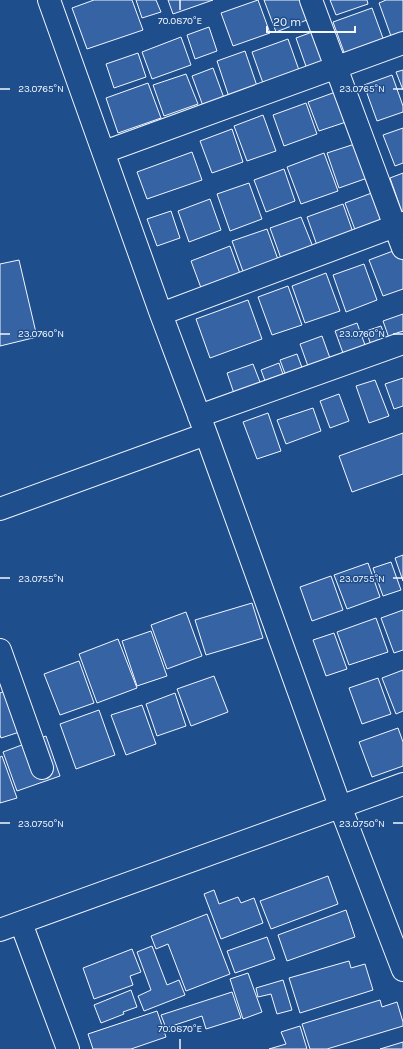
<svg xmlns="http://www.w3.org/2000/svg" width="403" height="1049" viewBox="0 0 403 1049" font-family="Karla,sans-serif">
<rect width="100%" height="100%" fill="#1f4e8c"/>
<!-- building -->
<path fill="#3563a3" stroke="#f2f6ff" d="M94 0H132L143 30 87 49 72 8Z
M136 0H156L161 12 142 18Z
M168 0H213L173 14Z
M258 0 270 33 233 46 221 13Z
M264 0H305L312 18 276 32Z
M330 0H367L368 4 336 15Z
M386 0H403V35L392 39 379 3Z
M372 8 384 41 345 55 333 22Z
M209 27 217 51 195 59 187 35Z
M315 31 328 65 308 72 296 38Z
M181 37 191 65 152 79 142 52Z
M288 39 300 73 264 86 252 52Z
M245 51 257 86 229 97 217 61Z
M138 53 146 77 114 88 106 64Z
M213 68 224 98 203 106 192 76Z
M403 70V90L396 72Z
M186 74 198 104 164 116 153 85Z
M392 75 403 106V112L377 121 364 85Z
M148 83 161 118 118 133 106 98Z
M341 90 352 120 319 131 308 102Z
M306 103 317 134 284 146 273 115Z
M263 115 276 151 247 161 234 126Z
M403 128V163L395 166 383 135Z
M232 129 243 162 212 173 200 141Z
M361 142 373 176 339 188 327 153Z
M192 152 202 180 147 199 137 172Z
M324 153 338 191 301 204 287 167Z
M284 169 295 201 266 212 254 180Z
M403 173V215L390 178Z
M249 183 262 219 230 231 217 194Z
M377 191 389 223 357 235 345 203Z
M210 199 221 230 189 242 178 211Z
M343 204 355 238 319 251 307 217Z
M171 211 180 238 157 246 147 219Z
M301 217 315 252 283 264 270 228Z
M267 229 280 265 245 277 232 241Z
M230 246 243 282 204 296 191 261Z
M401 248 403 254V289L383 296 369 260Z
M19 260 37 337 0 346V264Z
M364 264 377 300 346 312 333 275Z
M326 273 340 311 305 323 292 286Z
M288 286 302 325 272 335 258 297Z
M248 300 262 339 210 358 196 319Z
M403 314V352L395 355 383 321Z
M357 323 369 356 347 364 335 331Z
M381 326 392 354 376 359 366 331Z
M322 336 335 372 313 380 300 344Z
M297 354 308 384 291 390 280 360Z
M279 363 289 391 271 397 261 370Z
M253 364 265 395 238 405 227 373Z
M403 378V406L394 409 385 384Z
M375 380 389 416 369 423 356 386Z
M339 394 349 421 330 428 320 401Z
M313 408 321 431 286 444 277 420Z
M268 413 281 451 257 459 243 422Z
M403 433V474L352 492 339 456Z
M403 555V581L395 558Z
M391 562 401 590 383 596 373 568Z
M368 563 380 597 347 609 334 575Z
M331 576 343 610 312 621 300 587Z
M252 603 263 638 206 655 195 620Z
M403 610V650L394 653 381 618Z
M186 612 202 656 167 669 151 625Z
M376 618 388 652 349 665 337 632Z
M151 631 167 676 137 686 122 641Z
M334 633 347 669 326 676 313 640Z
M118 639 137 688 97 703 79 654Z
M79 661 94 703 60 715 44 674Z
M403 670V711L396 714 382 678Z
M214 676 228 712 191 726 177 689Z
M378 678 391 714 362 724 349 688Z
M23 684 38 726 1 738 0 735V693Z
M175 693 186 726 157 736 146 704Z
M142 705 156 744 126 755 111 715Z
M99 710 115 755 76 769 60 724Z
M398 728 403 742V766L372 777 359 742Z
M46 736 60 776 17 791 3 752Z
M2 756 17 798 0 803V757Z
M328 876 338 904 271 929 260 901Z
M214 890 219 904 238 897 241 903 254 898 263 923 221 939 204 894Z
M346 910 355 937 287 961 278 935Z
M207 914 230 974 186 991 168 944 156 949 151 936Z
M267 937 275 959 235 973 227 951Z
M152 946 167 985 179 980 185 995 144 1011 138 996 151 990 137 952Z
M132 949 141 972 130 976 133 985 94 999 83 968Z
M349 961 351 968 365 964 373 990 300 1013 289 978Z
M248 973 262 1012 243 1019 230 979Z
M283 980 292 1010 277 1014 271 994 258 997 256 988Z
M131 990 137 1007 123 1012 124 1014 101 1023 94 1005Z
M232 992 241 1018 206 1029 202 1016 166 1028 161 1015Z
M380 1000 382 1007 397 1002 403 1022V1026L327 1049H310L302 1024Z
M157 1011 166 1037 131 1049H93L88 1034Z
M300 1026 307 1049H269L286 1044 281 1032Z
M403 1042V1049H380Z"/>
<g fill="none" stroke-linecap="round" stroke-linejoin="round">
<defs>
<path id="minor" d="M49 0 161 314 206 434 340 806 403 970
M311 0 403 248
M104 152 403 43
M161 314 403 223
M199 416 403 343
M0 509 206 434
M0 650 42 768
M21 923 68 1049
M0 930 403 784"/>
</defs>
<!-- minor casing -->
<use href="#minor" stroke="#f2f6ff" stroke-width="24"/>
<!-- minor -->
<use href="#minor" stroke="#1f4e8c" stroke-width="22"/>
</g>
<!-- ticks -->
<path fill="none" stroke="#f2f6ff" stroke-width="1.5" d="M180 0V10M0 89H10M393 89H403M0 334H10M393 334H403M0 578H10M393 578H403M0 823H10M393 823H403M180 1039V1049"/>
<g font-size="10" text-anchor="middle" fill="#f2f6ff" stroke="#1f4e8c" stroke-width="3" stroke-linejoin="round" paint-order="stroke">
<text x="180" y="24">70.0870°E</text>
<text x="41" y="92">23.0765°N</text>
<text x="362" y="92">23.0765°N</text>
<text x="41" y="337">23.0760°N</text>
<text x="362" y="337">23.0760°N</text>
<text x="41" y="582">23.0755°N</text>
<text x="362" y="582">23.0755°N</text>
<text x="41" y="827">23.0750°N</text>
<text x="362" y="827">23.0750°N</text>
<text x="180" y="1032">70.0870°E</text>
</g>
<!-- scale -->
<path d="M267 26v6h88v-6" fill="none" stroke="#f2f6ff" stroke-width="2"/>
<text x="273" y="26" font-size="12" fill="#f2f6ff" stroke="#1f4e8c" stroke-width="3" paint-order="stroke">20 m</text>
</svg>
